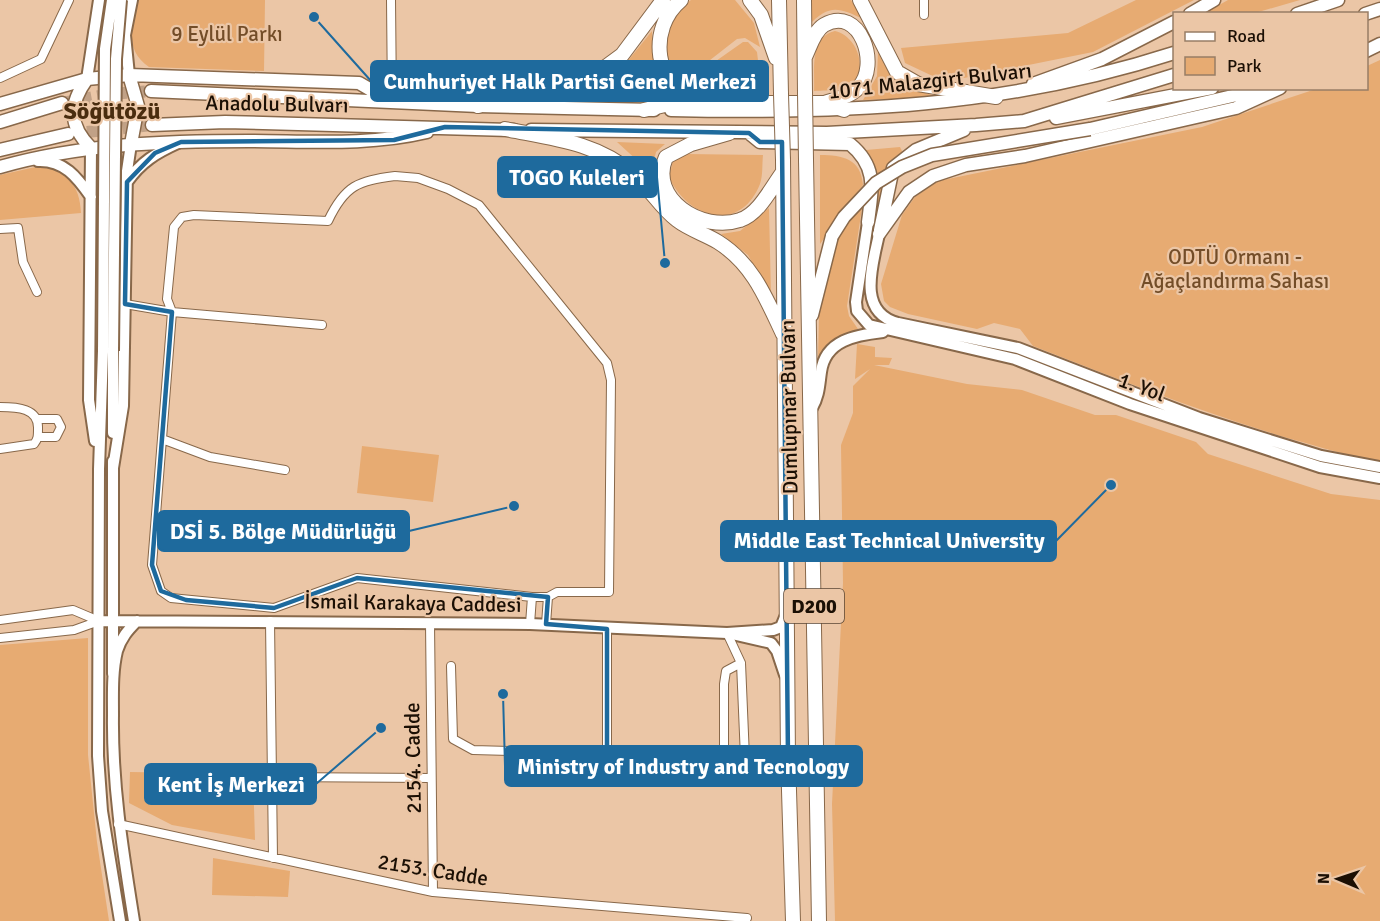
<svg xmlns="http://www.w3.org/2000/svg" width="1380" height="921" viewBox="0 0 1380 921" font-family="Signika,sans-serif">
<rect width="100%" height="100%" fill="#ebc6a6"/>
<!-- green -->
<path fill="#e7ab72" d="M137 0H265L264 71 149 67C124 50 132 26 137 0Z
M691 0H735L754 23 760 47 745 38 737 39 687 78V91C678 81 669 72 666 59 660 38 674 12 691 0Z
M808 0H851L863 19C838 7 829 4 808 26Z
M1136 0H1194L1093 52 964 78 939 79 905 63 901 48 1068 33Z
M1228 0H1300L1255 13H1205Z
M652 31C652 59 655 71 672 94L574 92 600 80 627 62Z
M835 31C857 36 869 69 851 84 843 92 825 90 814 91 815 70 809 37 835 31Z
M743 42H748L757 52 762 94H693L688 89 689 80Z
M878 51C889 81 911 90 940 97L863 100 877 76Z
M1380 60V461C1350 457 1321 447 1291 439 1203 413 1118 379 1033 346L1020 329 994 323 977 329 908 314 890 307 884 301 881 284 902 215 915 197 938 181 1202 127 1316 89 1366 88 1367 66Z
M617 142 665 144 656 152 651 173Z
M900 147 903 153C882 172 880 203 875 230L872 233 877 175 866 150Z
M685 154 763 155C762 164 763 176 760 184 740 234 688 219 669 177L673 161Z
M820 155C843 155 861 159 863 185L820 244Z
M40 166C67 171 80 185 81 213L0 220V175Z
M864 195 847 306 849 316 858 329C838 339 831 339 818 360L820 268 824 255Z
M769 208 771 296 748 255 721 234 740 231Z
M857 344 875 347V357L892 358 889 365H874L967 384 1022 390 1095 415H1116L1196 442 1208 454 1331 494 1380 500V921H835L832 804 843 583 841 445 853 413V386L870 369 855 379Z
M362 446 439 455 433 502 357 493Z
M88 638V755L97 842 109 921H0V645Z
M130 772 253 774 255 840 172 825 129 803Z
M213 858 290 871 288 897 212 895Z"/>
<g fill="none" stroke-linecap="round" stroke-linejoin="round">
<!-- primary-tunnel -->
<path stroke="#c1a186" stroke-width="12" stroke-dasharray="12 6" stroke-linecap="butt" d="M62 103 110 94 151 91
M69 134 152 125"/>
<defs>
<path id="street" d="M391 0 392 102
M924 0V15
M0 78 41 59 69 0
M395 176 418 178 448 189 479 205 607 363 611 380 609 592H557L548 597H532L357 578 274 608 171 598 161 591 152 565 172 312 167 299 174 227 182 217 194 215 328 221C345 185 358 181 395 176Z
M0 229 18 228 23 262 37 292
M125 304 172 312 322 325
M0 407C17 407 39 408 38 429 38 436 38 439 34 444L0 449
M37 419H57L61 427 56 437H38
M162 439 210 457 285 470
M0 620 73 610 99 621
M270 621 273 858
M430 623 433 892
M530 624 532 597
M546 624 548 597
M0 638 74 630 99 621
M741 663 745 758
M451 666 453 739 473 750 788 758
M607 754V629
M724 757V684L726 671 741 663 727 633
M272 777 431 778
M118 824 433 892 747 918"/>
<path id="secondary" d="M129 75 125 35 132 0
M87 79 99 0
M91 148 89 400 95 441
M38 161C64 160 77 177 91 197
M127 182C141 162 156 153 178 143
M868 222 856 302 857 311 869 325 1015 359 1130 404 1320 467 1380 478
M879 234C873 264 856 312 898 323L1018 348 1199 418 1321 456 1380 467
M103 351 99 469 98 756 102 811 120 921
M812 408C819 396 819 386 821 372 825 340 856 335 883 332
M113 433V351
M113 461V674
M113 468 123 406 127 171 131 144
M99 621 530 624 727 633 773 630 781 627 786 615
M736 635 771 643 777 651 785 675
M134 921C123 852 112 785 113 715 113 694 112 672 117 651 121 638 128 630 137 621"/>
<path id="primary" d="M1190 14 1214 0
M1297 14 1338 0
M1365 14 1380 9
M1366 51 1380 44
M129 75 138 106 131 144
M87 79C69 104 68 125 91 148
M1033 84 1102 59 1174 22
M151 91 478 106 654 110
M0 104 87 79 129 75 359 83 390 101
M671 110C846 114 1007 107 1174 53
M1056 118 1212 88
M0 122 62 103
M152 125 225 122 514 130
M1090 129 1267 88
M531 130 827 133 976 125 1024 121 1174 75
M749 133 760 142 850 144C878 167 872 190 868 222
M0 150 68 134
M0 167C81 144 165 141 249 141 309 141 368 146 427 132
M880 230 893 168 916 150 964 130
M879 234 909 192 933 176 966 165 1025 156 1236 108 1280 88
M812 315 832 236"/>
<path id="highway" d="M681 0C647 28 654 89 698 101
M750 0 761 15 776 58
M779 0 781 94
M804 0 805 93
M860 0 897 72 918 84 996 97
M805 57C810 47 814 31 824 25 860 4 881 66 858 88 850 97 835 99 824 103
M478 106 603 69 622 55 663 0
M644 110 665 105 706 103H824L844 110
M505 129C550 138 597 142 633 174 650 188 660 207 677 220 690 230 705 234 718 242 753 264 766 298 783 334
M729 133 691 144 666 157C648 199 702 233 740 220 759 214 771 188 783 172
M783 160 788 758 793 921
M806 160 819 921"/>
</defs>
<!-- street casing -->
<use href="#street" stroke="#88684a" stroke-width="10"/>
<!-- secondary casing -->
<use href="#secondary" stroke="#88684a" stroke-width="14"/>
<!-- primary casing -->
<use href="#primary" stroke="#88684a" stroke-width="15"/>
<!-- highway casing -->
<use href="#highway" stroke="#88684a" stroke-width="16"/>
<!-- street -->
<use href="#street" stroke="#fff" stroke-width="8"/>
<!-- secondary -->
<use href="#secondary" stroke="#fff" stroke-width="10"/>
<!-- primary -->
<use href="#primary" stroke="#fff" stroke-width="12"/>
<!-- highway -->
<use href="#highway" stroke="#fff" stroke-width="14"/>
<defs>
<path id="secondary-bridge" d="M103 351 105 49 112 0
M113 351 116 59 121 0"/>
<path id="primary-bridge" d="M832 236 844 217 876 183 902 167 932 155 1090 129"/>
<path id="highway-bridge" d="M805 93 806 160
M781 94 783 160"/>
</defs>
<!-- secondary-bridge casing -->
<use href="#secondary-bridge" stroke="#88684a" stroke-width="14" stroke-linecap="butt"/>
<!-- primary-bridge casing -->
<use href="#primary-bridge" stroke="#88684a" stroke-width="15" stroke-linecap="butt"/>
<!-- highway-bridge casing -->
<use href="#highway-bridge" stroke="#88684a" stroke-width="16" stroke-linecap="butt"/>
<!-- secondary-bridge -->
<use href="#secondary-bridge" stroke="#fff" stroke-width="10"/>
<!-- primary-bridge -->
<use href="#primary-bridge" stroke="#fff" stroke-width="12"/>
<!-- highway-bridge -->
<use href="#highway-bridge" stroke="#fff" stroke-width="14"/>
</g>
<!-- marked area -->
<path fill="none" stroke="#1e6a9d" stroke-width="4.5" stroke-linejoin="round" d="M445 127 749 133 760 142H782L788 758 607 754V629L546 624 548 597 357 578 274 608 186 600 161 591 152 565 172 312 125 304 127 182 155 153 181 142 394 140Z"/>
<g text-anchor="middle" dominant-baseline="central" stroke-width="4.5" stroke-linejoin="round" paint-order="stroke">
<!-- shield labels -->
<rect fill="#ebc6a6" stroke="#594635" stroke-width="1.5" x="784" y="589" width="60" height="34" rx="4.5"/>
<g font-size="20" font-weight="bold" fill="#1b0f04">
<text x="814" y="606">D200</text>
</g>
<!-- park labels -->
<g font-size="21" fill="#734d28" stroke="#ebc6a6">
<text x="227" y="34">9 Eylül Parkı</text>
<text x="1235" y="257">ODTÜ Ormanı -<tspan x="1235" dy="24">Ağaçlandırma Sahası</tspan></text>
</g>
<!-- street labels -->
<g font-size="21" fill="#1b0f04" stroke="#ebc6a6">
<text transform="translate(930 81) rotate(-6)">1071 Malazgirt Bulvarı</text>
<text transform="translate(277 104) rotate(1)">Anadolu Bulvarı</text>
<text transform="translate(1142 387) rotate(20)">1. Yol</text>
<text transform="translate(789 407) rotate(-91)">Dumlupınar Bulvarı</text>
<text transform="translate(413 603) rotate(1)">İsmail Karakaya Caddesi</text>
<text transform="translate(413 758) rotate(-91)">2154. Cadde</text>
<text transform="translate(433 870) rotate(9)">2153. Cadde</text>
</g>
<!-- quarter labels -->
<g font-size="24" font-weight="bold" fill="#4a2d0f" stroke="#ebc6a6">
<text x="112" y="111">Söğütözü</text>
</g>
</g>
<!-- callouts -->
<path fill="none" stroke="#1e6a9d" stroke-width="2" d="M314 17L371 81M665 263L657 177M514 506L409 531M1111 485L1056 541M503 694L505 766M381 728L316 784"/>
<g fill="#1e6a9d" stroke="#ebc6a6" stroke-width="2">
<circle cx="314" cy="17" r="6"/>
<circle cx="665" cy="263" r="6"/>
<circle cx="514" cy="506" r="6"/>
<circle cx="1111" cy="485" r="6"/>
<circle cx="503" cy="694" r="6"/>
<circle cx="381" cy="728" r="6"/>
</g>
<g fill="#1e6a9d" stroke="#1e6a9d" stroke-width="2">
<rect x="371" y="61" width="397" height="40" rx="6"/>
<rect x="498" y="157" width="159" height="40" rx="6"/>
<rect x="158" y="511" width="251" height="40" rx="6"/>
<rect x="721" y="521" width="335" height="40" rx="6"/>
<rect x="505" y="746" width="357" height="40" rx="6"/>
<rect x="145" y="764" width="171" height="40" rx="6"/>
</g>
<g font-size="22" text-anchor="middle" font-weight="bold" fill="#fff">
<text x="570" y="89">Cumhuriyet Halk Partisi Genel Merkezi</text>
<text x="577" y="185">TOGO Kuleleri</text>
<text x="283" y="539">DSİ 5. Bölge Müdürlüğü</text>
<text x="889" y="548">Middle East Technical University</text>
<text x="683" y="774">Ministry of Industry and Tecnology</text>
<text x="231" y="792">Kent İş Merkezi</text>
</g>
<!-- legend -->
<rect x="1173" y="12" width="195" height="78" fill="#ebc6a6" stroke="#987d65" stroke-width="1.5"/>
<rect x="1185" y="32" width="30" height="9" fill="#ffffff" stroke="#987d65" stroke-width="1.5"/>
<text x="1227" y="42" font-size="18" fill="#1b0f04">Road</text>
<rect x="1185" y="57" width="30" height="18" fill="#e7ab72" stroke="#987d65" stroke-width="1.5"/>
<text x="1227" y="72" font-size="18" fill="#1b0f04">Park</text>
<!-- north arrow -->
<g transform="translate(1338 879) rotate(272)" stroke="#ebc6a6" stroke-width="4.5" paint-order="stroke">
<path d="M0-4.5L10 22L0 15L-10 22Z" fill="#1b0f04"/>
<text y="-9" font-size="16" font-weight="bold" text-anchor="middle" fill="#1b0f04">N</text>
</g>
</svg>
